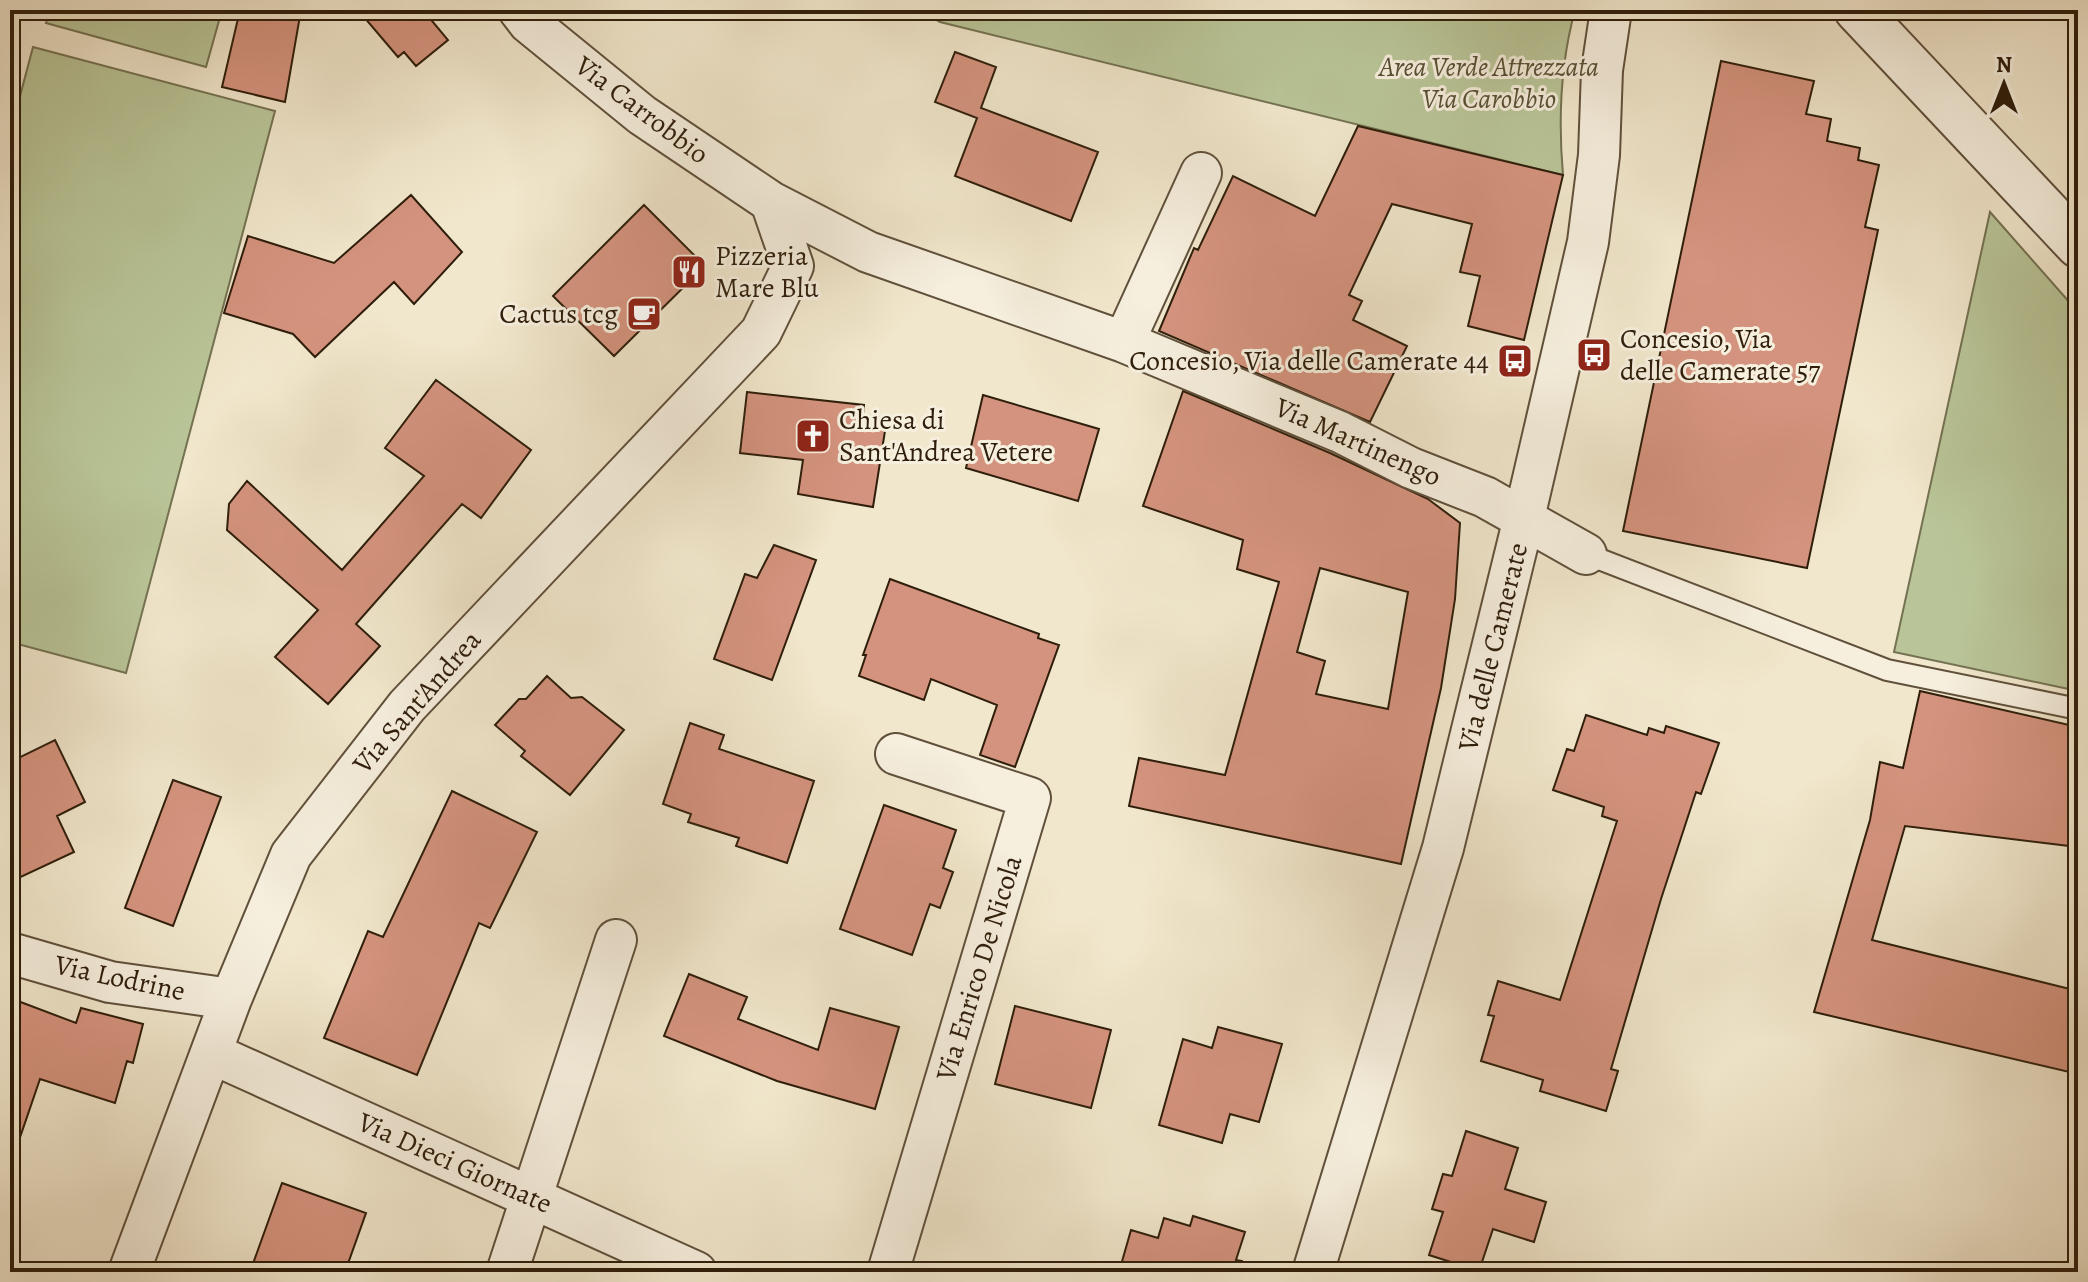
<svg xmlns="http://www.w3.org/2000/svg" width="2088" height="1282" viewBox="0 0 2088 1282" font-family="Alegreya,serif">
<rect width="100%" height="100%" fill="#f1e7cc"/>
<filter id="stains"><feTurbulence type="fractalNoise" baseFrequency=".0025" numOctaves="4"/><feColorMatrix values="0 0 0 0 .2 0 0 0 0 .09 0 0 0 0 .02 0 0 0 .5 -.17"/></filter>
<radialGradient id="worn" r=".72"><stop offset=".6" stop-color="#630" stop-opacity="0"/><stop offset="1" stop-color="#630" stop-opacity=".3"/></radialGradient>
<!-- green -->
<path fill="#b9c598" stroke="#747252" stroke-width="2" d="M50 10H222L206 67 46 23Z
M919 10H1575C1560 65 1558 118 1563 175L940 22Z
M33 47 275 111 126 673 10 642V134Z
M1990 212 2078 312V691L1894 652Z"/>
<!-- building -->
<path fill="#d4937e" stroke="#2f1e0b" stroke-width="2" fill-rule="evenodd" d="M240 10H301L285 102 222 87Z
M358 10H423L448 40 416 66 404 52 398 57Z
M955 52 996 67 981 108 1098 152 1071 221 955 176 977 118 935 102Z
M1721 61 1814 81 1806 114 1831 119 1827 141 1860 148 1858 160 1879 165 1865 227 1878 230 1807 568 1623 531Z
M1358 126 1563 175 1524 340 1468 326 1480 276 1460 272 1472 224 1392 204 1349 295 1362 301 1353 320 1407 346 1370 422 1159 331 1194 248 1198 250 1233 176 1315 216Z
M411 195 462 252 414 304 394 282 315 357 293 334 224 313 248 236 334 263Z
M644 205 705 266 614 356 553 296Z
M436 380 531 450 481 518 462 504 356 624 380 646 328 704 275 657 318 610 227 530 229 504 247 481 342 570 424 476 385 448Z
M1183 391 1330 453 1428 499 1460 523 1455 599 1441 688 1401 864 1129 806 1139 758 1225 775 1279 582 1237 569 1243 540 1143 506ZM1320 568 1408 592 1388 709 1316 694 1325 661 1297 652Z
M747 392 864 405 863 415 887 418 873 507 798 494 803 460 740 453Z
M983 395 1099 429 1078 501 966 468Z
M774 545 816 560 772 680 714 659 745 574 757 578Z
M890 579 1039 634 1038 638 1059 645 1015 767 980 755 997 705 931 679 924 700 859 676 866 655H863Z
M547 676 571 698 582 697 624 730 570 795 521 756 525 751 495 725 519 699H526Z
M1920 691 2078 727V847L1905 826 1872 940 2078 991V1074L1814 1012 1870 820 1880 762 1903 768Z
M1586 715 1647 735 1649 728 1664 733 1666 726 1719 743 1701 794 1696 792 1661 899 1611 1069 1618 1071 1606 1111 1540 1091 1543 1080 1481 1061 1494 1016 1488 1015 1498 981 1560 1000 1617 821 1602 816 1604 807 1553 790 1567 749 1574 751Z
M690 723 724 735 719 749 814 781 787 863 736 846 739 838 688 822 691 814 663 804Z
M55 740 85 802 57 816 74 852 10 882V762Z
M173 780 221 797 173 926 125 908Z
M452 791 537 832 490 928 479 923 417 1075 324 1038 368 931 383 937Z
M884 805 956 830 943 868 953 872 940 908 930 904 912 955 840 929Z
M689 974 747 997 738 1019 818 1050 830 1008 899 1027 875 1109 777 1081 664 1036Z
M10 998 76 1023 81 1008 143 1024 133 1063 127 1061 115 1103 40 1079 16 1149 10 1148Z
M1015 1006 1111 1030 1091 1108 995 1084Z
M1218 1027 1282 1044 1259 1122 1230 1114 1222 1143 1159 1125 1183 1039 1212 1048Z
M1466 1131 1518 1148 1505 1189 1546 1202 1534 1242 1493 1229 1479 1271 1429 1255 1443 1212 1432 1209 1443 1174 1452 1176Z
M282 1183 366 1213 345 1272H250Z
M1193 1216 1245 1232 1236 1260 1242 1261 1240 1272H1119L1131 1230 1158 1238 1164 1218 1190 1226Z"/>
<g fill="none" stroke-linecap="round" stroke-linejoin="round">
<defs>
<path id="service" d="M1586 554 1887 670 2078 709"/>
<path id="minor" d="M519 10 529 23 642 115 771 202 868 252 1124 342 1340 432 1411 468 1485 497 1586 554
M1124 342 1201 173
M10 953 110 982 231 999
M213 1054 696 1272
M129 1272 231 999 291 855 407 706 761 332 793 266 771 202
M507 1272 616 940
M888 1272 1030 798 896 754
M1313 1272 1443 848 1524 518 1588 242 1599 155 1602 70 1611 10"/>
<path id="tertiary" d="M1857 10 2078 245"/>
</defs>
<!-- service casing -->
<use href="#service" stroke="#60503b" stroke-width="24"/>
<!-- minor casing -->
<use href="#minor" stroke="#60503b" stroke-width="44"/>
<!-- tertiary casing -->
<use href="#tertiary" stroke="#60503b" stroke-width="48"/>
<!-- service -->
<use href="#service" stroke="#f6efde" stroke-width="20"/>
<!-- minor -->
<use href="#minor" stroke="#f6efde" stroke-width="40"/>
<!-- tertiary -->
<use href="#tertiary" stroke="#f6efde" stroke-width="44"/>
</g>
<!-- icons -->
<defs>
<symbol id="restaurant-square" viewBox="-11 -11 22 22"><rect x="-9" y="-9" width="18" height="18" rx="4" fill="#8f2418" stroke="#f6efde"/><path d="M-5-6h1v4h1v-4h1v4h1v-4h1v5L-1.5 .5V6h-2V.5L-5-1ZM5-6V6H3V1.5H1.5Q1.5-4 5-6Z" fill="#fff"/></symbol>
<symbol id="cafe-square" viewBox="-11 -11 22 22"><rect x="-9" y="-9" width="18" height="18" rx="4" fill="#8f2418" stroke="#f6efde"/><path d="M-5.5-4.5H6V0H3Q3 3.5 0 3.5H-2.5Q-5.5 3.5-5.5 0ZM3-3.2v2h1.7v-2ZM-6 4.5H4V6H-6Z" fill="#fff"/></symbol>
<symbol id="bus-square" viewBox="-11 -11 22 22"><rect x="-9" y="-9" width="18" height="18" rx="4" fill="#8f2418" stroke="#f6efde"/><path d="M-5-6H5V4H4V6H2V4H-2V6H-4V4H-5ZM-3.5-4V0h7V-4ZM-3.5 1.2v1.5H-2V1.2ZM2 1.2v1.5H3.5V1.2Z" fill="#fff"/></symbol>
<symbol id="church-square" viewBox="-11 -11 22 22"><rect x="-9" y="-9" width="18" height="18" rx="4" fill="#8f2418" stroke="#f6efde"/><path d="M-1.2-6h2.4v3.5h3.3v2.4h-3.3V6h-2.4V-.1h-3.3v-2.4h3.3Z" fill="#fff"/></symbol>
</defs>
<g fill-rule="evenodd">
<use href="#restaurant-square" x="669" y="252" width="40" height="40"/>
<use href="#cafe-square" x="624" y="294" width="40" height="40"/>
<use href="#bus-square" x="1574" y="335" width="40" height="40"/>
<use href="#bus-square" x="1495" y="341" width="40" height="40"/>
<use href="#church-square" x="793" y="416" width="40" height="40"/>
</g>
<g text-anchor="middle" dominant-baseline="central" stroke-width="6" stroke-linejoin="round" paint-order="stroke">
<!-- park labels -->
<g font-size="28" font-style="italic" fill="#585035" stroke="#f6efde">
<text x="1489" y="67">Area Verde Attrezzata<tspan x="1489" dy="32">Via Carobbio</tspan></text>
</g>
<!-- street labels -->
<g font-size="28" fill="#2f1e0b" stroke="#f6efde">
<text transform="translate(642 110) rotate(37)">Via Carrobbio</text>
<text transform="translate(1358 442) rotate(24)">Via Martinengo</text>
<text transform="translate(1493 647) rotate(-76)">Via delle Camerate</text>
<text transform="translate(417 702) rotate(-49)">Via Sant'Andrea</text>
<text transform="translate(979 968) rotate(-73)">Via Enrico De Nicola</text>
<text transform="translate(120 978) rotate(12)">Via Lodrine</text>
<text transform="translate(455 1163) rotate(24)">Via Dieci Giornate</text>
</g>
<!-- poi labels -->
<g font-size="28" fill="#2f1e0b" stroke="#f6efde" text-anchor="start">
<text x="715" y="256">Pizzeria<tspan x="715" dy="32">Mare Blu</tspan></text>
<text x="618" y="314" text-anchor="end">Cactus tcg</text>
<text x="1620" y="339">Concesio, Via<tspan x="1620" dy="32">delle Camerate 57</tspan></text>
<text x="1489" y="361" text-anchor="end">Concesio, Via delle Camerate 44</text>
<text x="839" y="420">Chiesa di<tspan x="839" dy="32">Sant'Andrea Vetere</tspan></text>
</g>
</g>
<!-- margin -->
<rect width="2088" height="1282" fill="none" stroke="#f1e7cc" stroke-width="40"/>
<rect x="12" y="12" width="2064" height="1258" fill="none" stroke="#2f1e0b" stroke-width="4"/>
<rect x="20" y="20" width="2048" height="1242" fill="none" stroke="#2f1e0b" stroke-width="2"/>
<!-- north arrow -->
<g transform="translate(2004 84)" stroke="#f6efde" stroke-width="6" paint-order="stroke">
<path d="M0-6L14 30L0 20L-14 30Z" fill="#2f1e0b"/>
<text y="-12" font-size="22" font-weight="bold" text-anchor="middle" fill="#2f1e0b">N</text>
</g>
<rect width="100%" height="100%" filter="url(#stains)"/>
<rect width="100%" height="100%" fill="url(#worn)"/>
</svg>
